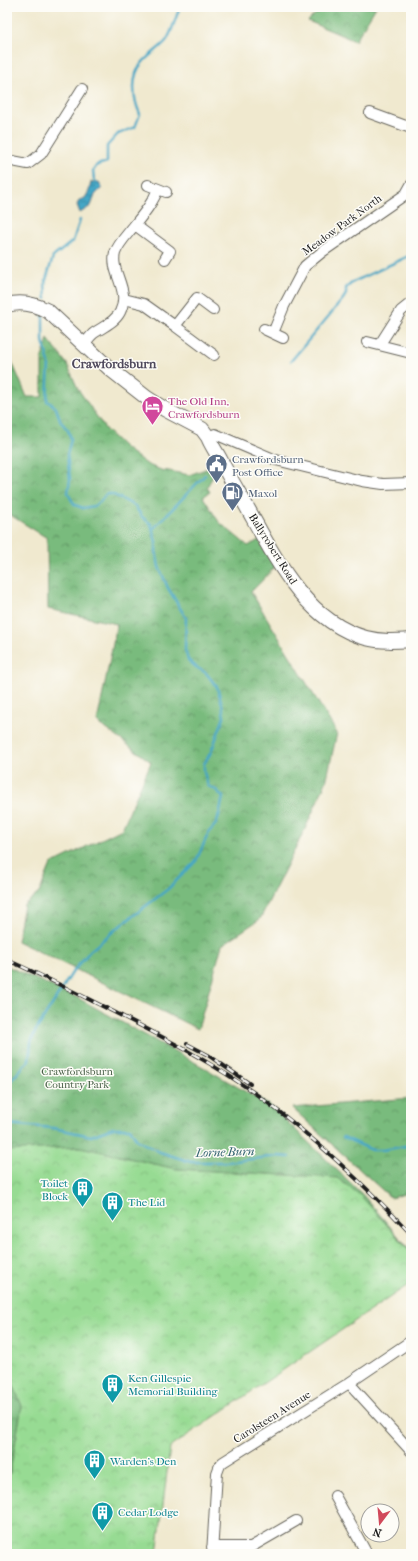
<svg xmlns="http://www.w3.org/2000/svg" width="418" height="1561" viewBox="0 0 418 1561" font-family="'IM FELL French Canon',serif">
<defs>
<pattern id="forest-crowns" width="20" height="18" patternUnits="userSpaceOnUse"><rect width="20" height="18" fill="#79bb7d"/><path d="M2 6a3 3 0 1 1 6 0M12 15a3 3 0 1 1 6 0" fill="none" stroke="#629766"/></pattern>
<pattern id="park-crowns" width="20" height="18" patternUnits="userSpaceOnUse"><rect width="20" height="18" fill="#97db93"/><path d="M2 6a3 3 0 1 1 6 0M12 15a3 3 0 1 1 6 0" fill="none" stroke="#82bb7e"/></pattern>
<pattern id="water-waves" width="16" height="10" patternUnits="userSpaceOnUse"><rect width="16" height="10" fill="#45a6c5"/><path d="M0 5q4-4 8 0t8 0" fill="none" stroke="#39869f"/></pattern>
</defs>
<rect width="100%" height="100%" fill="#fdfcf7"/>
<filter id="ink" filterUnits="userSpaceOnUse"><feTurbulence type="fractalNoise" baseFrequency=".025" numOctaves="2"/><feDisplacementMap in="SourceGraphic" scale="8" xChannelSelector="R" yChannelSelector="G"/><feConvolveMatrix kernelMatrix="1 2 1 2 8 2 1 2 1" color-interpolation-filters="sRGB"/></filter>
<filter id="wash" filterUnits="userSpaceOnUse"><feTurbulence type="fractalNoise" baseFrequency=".012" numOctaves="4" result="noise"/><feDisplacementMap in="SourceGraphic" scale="16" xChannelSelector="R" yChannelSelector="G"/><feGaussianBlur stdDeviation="0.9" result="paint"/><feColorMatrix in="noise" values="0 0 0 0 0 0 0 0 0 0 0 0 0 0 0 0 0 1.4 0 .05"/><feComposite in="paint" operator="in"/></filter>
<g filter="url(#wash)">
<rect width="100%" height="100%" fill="#f0e9cf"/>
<!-- forest -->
<path fill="url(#forest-crowns)" stroke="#4a6c4c" d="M323 7H376L355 41 308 21Z
M48 339 67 364 78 389 106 430 125 448 148 465 164 471V470L189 475 214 466 216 471 207 487 210 492 203 497 219 522 248 546 259 540 275 567 251 592 337 733 326 782 305 829 260 919 222 945 198 1029 17 941 24 905 39 893 51 864 122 829 151 762 97 722 117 624 48 609 47 538 7 513V362H12L27 397H42V357Z
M7 966 76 997 205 1068 272 1107 362 1194 411 1251V1258L337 1178 176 1169 80 1147 7 1152Z
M411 1098V1192L391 1198 292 1108Z
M7 1369 22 1406 7 1489Z"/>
<!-- park -->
<path fill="url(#park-crowns)" stroke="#5a7c58" d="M80 1147 176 1169 337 1178 360 1195 411 1252V1283L170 1447 157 1554H7V1489L22 1406 7 1369V1151Z"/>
<!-- water -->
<path fill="url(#water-waves)" stroke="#306170" d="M91 182H99L102 188 95 195 91 206 80 213 77 205 79 200 85 198 89 191Z"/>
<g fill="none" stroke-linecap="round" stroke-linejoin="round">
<!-- stream -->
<path stroke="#45a6c5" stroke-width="2.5" d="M97 184 94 179 93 171 97 165 107 162V146L118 134 135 127 140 114C133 99 130 75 143 62 150 54 159 49 166 41 171 35 176 16 180 7
M46 299 45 283 53 257 73 241 80 220
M291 361 343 299 346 294V288L353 282 411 255
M153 529 205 475
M7 1085 29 1060 31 1042 35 1032 72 973 90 951 116 929 168 889 196 861 209 832 216 824 219 815 223 797 216 790 208 786 204 772V764L211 752 224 717 222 704 217 687 206 673 196 667 188 660 185 650 186 618 168 588 159 567 156 551V542L151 524 142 517 135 506 112 494H106L100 502 94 506 83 508 75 505 71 499 68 493 70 479 67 455 71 439 68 430 61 422 56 408 52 404 47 401 49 363 43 341V315
M7 1124 53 1128 91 1136 113 1128H130L137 1140 160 1152 191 1162H227L278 1156 289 1157
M343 1137 372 1150H383L411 1145"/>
</g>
</g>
<g filter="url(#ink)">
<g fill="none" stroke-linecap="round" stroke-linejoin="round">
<defs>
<path id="minor" d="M370 113 411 128
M7 160 28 164 41 154 82 89
M148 185 166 192
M135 225 170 251 165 259
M124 299 144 304 175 326 197 298 213 310
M175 326 214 355
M264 329 283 338
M273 333 284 306 305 266 322 252 406 194 411 185
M367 342 411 353
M84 344C87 341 90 336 94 333 103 327 115 322 120 312 131 290 110 273 115 253 118 245 124 238 129 232 140 218 152 205 158 189
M380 344 401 311 411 303
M208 437 215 434 276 460 362 481 383 484 411 483
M349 1383 411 1451
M335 1496 367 1554
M212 1547H251L296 1521
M212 1554 217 1473 220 1465 223 1462 349 1383 411 1341"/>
<path id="secondary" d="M7 305C21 301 35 304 48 311L110 369 147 398 166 410 202 429 208 437C211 445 217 453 221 461 229 477 239 493 248 509 275 558 306 622 366 638 381 642 396 641 411 640"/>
</defs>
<!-- minor casing -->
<use href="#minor" stroke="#66645b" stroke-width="12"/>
<!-- secondary casing -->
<use href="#secondary" stroke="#66645b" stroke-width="16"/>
<!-- minor -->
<use href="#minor" stroke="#fff" stroke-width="10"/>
<!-- secondary -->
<use href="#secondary" stroke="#fff" stroke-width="14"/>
<defs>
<path id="rail" d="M7 960C42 975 76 993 110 1010 163 1037 216 1064 264 1100 317 1140 366 1186 411 1234
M187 1044 208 1055 250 1084"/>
</defs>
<!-- rail casing -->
<use href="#rail" stroke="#1c1c1c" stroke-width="4"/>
<!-- rail -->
<use href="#rail" stroke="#fdfcf7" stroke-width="2.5" stroke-dasharray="8" stroke-linecap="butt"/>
</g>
</g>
<!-- icons -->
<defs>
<symbol id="hotel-pin" viewBox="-11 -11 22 30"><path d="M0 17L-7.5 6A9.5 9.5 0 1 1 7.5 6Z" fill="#d1479c" stroke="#fdfcf7"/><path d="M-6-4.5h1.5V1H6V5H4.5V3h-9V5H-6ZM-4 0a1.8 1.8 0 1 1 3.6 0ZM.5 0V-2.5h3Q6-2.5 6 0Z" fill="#fff"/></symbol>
<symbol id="civic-pin" viewBox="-11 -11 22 30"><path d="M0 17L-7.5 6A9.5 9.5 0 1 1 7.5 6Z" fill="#5c6f8a" stroke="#fdfcf7"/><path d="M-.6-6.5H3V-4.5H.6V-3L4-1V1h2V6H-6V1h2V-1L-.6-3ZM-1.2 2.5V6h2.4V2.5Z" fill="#fff"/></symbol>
<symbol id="fuel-pin" viewBox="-11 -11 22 30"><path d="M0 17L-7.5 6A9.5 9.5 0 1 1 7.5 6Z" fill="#5c6f8a" stroke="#fdfcf7"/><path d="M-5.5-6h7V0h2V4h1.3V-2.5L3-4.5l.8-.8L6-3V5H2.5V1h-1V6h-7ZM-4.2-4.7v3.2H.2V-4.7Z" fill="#fff"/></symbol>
<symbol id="building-pin" viewBox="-11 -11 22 30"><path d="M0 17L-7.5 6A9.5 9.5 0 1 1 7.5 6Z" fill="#0f9aa8" stroke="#fdfcf7"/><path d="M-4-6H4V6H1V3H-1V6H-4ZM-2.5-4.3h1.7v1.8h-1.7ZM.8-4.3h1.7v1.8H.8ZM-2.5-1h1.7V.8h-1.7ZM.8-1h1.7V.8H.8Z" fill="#fff"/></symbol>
</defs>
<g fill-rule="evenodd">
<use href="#hotel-pin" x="140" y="394" width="25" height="34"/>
<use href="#civic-pin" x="204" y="452" width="25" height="34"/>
<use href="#fuel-pin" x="220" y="480" width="25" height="34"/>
<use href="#building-pin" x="70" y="1176" width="25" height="34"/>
<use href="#building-pin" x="100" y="1190" width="25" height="34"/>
<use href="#building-pin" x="100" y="1372" width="25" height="34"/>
<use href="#building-pin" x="82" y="1448" width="25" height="34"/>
<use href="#building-pin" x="90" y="1500" width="25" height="34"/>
</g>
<g text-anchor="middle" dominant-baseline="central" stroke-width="3" stroke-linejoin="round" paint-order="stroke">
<!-- street labels -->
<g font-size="11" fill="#1c1c1c" stroke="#fdfcf7">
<text transform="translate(342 225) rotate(-36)">Meadow Park North</text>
<text transform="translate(273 549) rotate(58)">Ballyrobert Road</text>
<text transform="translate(272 1417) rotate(-32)">Carolsteen Avenue</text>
</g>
<!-- hotel labels -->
<g font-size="11" fill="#b23c85" stroke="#fdfcf7" text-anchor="start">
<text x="168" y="401">The Old Inn,<tspan x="168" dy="13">Crawfordsburn</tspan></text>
</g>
<!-- service labels -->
<g font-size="11" fill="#4e5e75" stroke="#fdfcf7" text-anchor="start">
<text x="232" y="459">Crawfordsburn<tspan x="232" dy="13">Post Office</tspan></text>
<text x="248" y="493">Maxol</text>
</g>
<!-- park labels -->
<g font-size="11" fill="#475f46" stroke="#fdfcf7">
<text x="77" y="1071">Crawfordsburn<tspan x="77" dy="13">Country Park</tspan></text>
</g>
<!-- culture labels -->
<g font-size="11" fill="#0d838f" stroke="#fdfcf7" text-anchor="start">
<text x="68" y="1183" text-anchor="end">Toilet<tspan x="68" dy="13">Block</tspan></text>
<text x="128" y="1202">The Lid</text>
<text x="128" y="1378">Ken Gillespie<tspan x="128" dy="13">Memorial Building</tspan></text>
<text x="110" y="1461">Warden's Den</text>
<text x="118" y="1512">Cedar Lodge</text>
</g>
<!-- water labels -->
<g font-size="12" font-style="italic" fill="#306170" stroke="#fdfcf7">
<text transform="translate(225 1152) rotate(-2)">Lorne Burn</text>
</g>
<!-- quarter labels -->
<g font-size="13" font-weight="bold" fill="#4f495c" stroke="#fdfcf7">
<text x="114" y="363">Crawfordsburn</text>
</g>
</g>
<!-- margin -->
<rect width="418" height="1561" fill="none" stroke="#fdfcf7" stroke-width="24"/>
<!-- north arrow -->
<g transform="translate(380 1523) rotate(196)"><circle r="19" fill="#fdfcf7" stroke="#a3a29f"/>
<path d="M0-3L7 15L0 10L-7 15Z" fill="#d1495b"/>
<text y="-6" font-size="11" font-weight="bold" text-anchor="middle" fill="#1c1c1c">N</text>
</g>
</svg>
